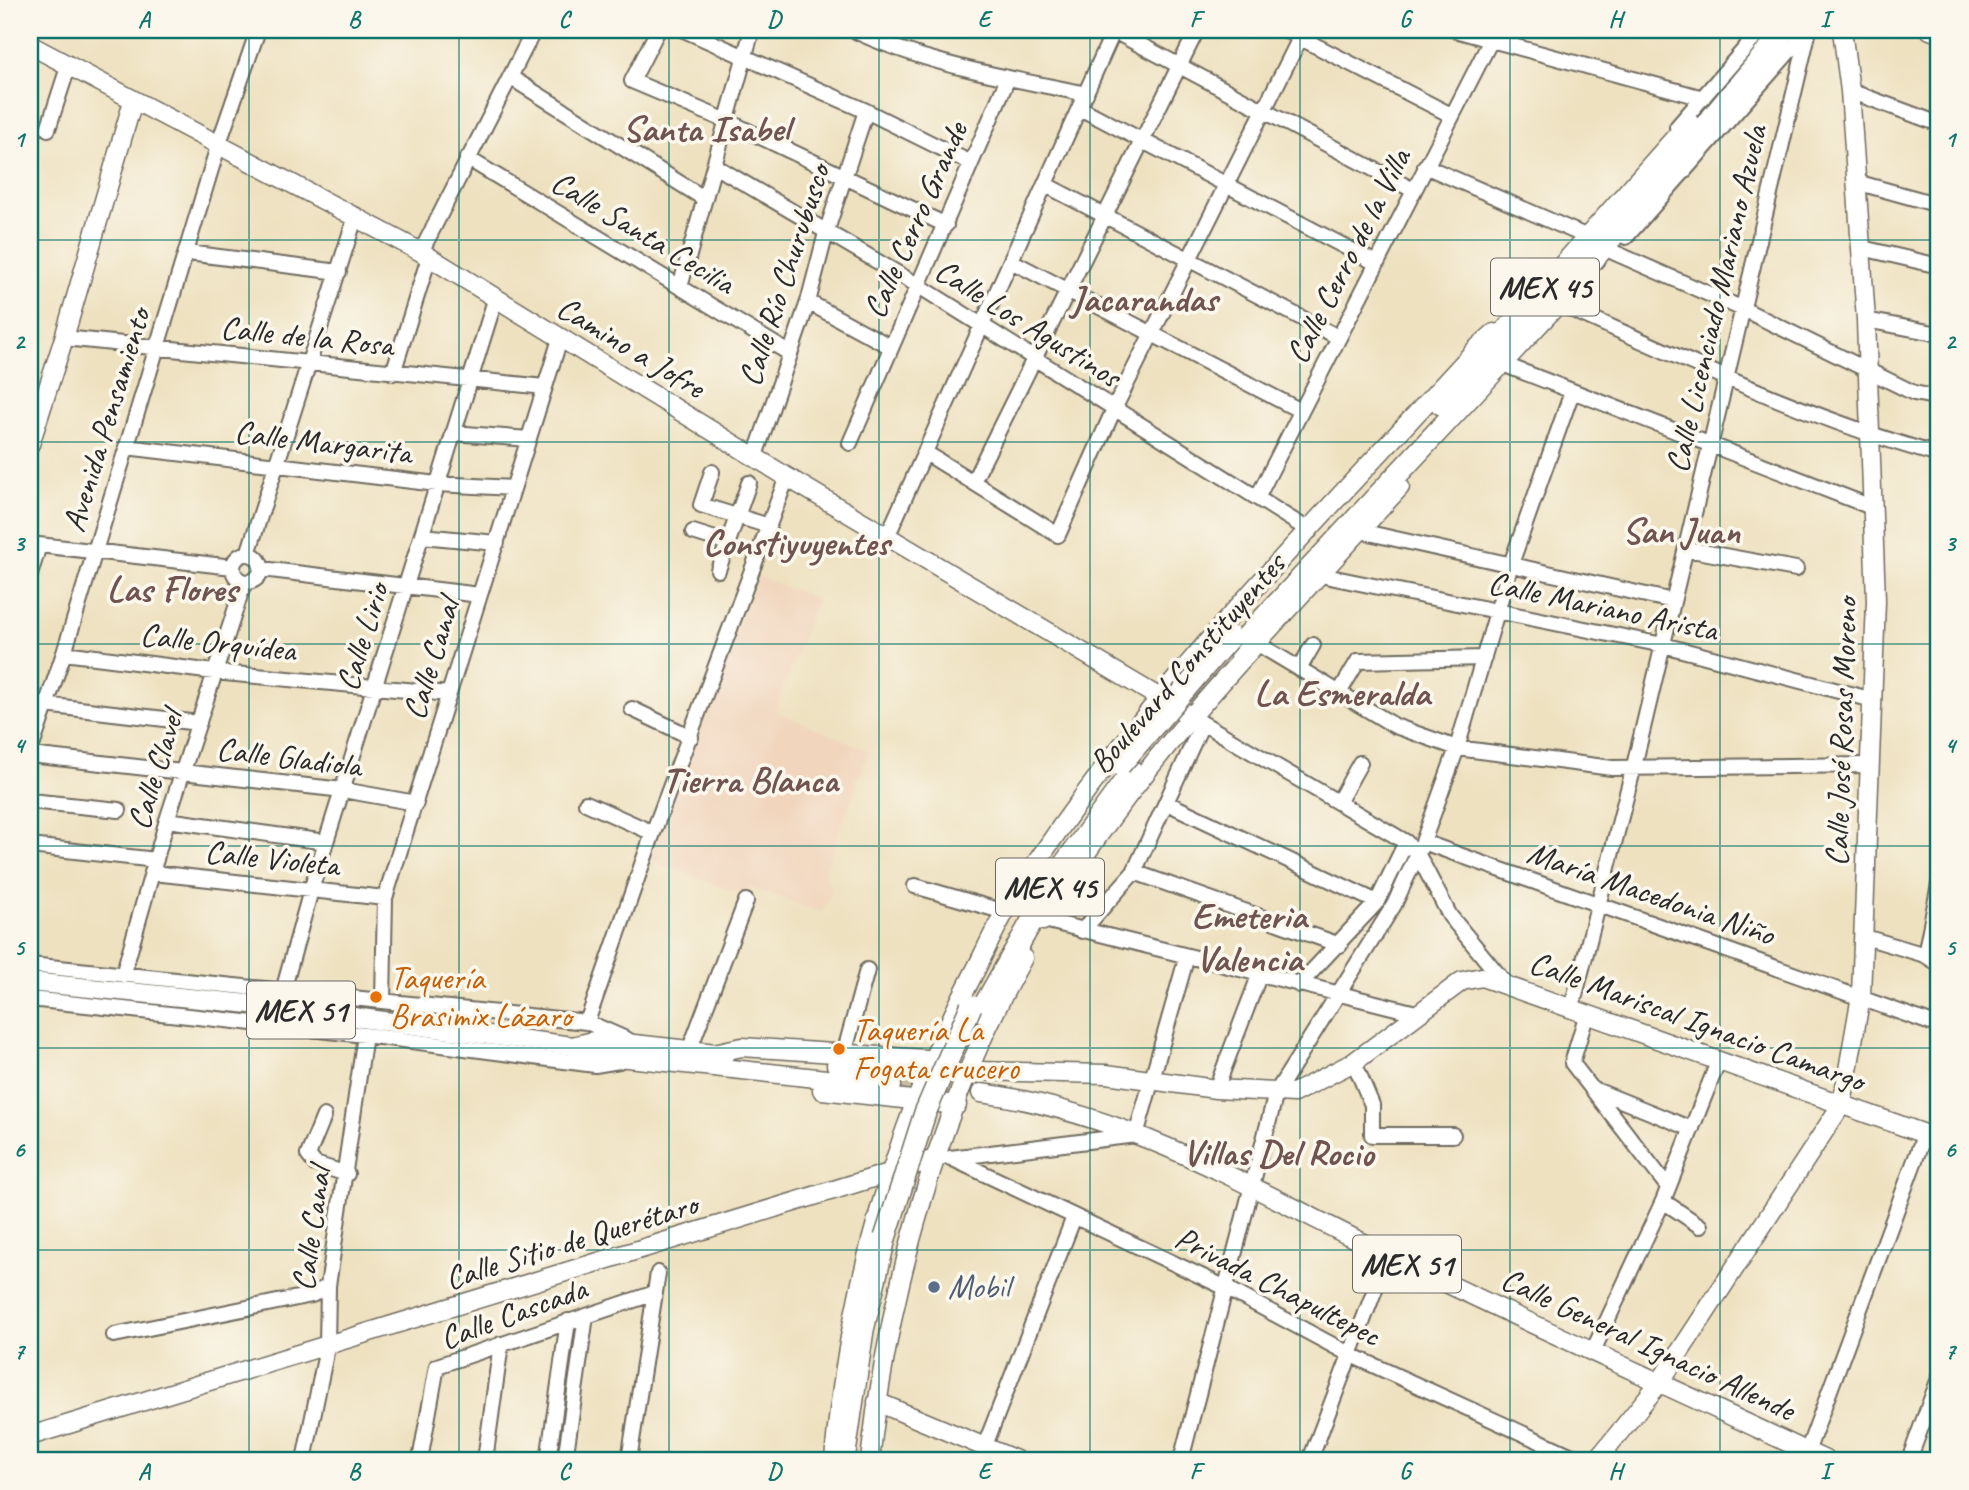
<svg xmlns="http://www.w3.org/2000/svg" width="1969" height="1490" viewBox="0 0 1969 1490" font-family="Caveat,sans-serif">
<rect width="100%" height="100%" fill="#fbf7ec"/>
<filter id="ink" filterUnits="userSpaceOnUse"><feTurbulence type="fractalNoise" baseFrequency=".0143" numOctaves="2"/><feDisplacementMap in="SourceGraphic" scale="14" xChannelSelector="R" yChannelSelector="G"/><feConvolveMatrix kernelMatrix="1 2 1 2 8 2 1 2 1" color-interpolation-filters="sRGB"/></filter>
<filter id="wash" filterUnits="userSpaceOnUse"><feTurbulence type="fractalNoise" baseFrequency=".00686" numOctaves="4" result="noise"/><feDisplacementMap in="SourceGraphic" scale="28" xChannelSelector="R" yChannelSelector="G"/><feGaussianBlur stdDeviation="1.57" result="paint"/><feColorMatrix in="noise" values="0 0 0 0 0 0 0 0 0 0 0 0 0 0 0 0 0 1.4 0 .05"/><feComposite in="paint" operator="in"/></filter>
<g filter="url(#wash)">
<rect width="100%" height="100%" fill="#eee1c0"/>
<!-- built -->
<path fill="#f1d5bd" d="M757 576 817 598 775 711 869 751 824 873 831 889 823 913 750 887 746 896 650 860Z"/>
</g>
<g filter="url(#ink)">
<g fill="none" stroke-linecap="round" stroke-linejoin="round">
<!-- major-tunnel -->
<path stroke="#c7bda2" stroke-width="18" stroke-dasharray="18 9" stroke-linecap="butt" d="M895 1071 945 1074 977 1071
M892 1086 973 1092"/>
<defs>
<path id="minor" d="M658 30 632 81 727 121 946 225
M684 30 866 111 971 163
M853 30C926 65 1006 77 1086 94
M1285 30 1451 115
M1455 30 1703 98
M1114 31 1413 190
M510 77 705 199
M1850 91 1939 124
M1080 108 1376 263
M1677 127 1761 30
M48 129 69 64
M467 158 789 353
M715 166 919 286 1310 531
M1425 166 1583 235
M1856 182 1939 205
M1046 185 1338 337
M1626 237 1808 30
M1862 248 1939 266
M421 252 534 30
M1613 252 1743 309 1914 393 1939 398
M188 253 339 272
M1011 261 1301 411
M680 287 752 30
M808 302 891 347
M1557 303C1682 358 1808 419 1939 455
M1866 320 1939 334
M64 338 545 387
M1500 363 1874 508
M393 373 429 257
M453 433 529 439
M850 443 1008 78
M126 447 437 484 513 488
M926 453 1058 535 1114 409 1300 38
M755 456 808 302 826 233 866 111
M712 472 701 505 769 526
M973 482 1197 30
M1257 498 1491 40
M1360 531 1673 601
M693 532 728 543
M422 536 497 543
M887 537 1114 30
M30 544 233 567
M1686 549 1796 569
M233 568a14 14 0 1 1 28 0a14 14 0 1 1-28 0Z
M248 554 356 215
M262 569 480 595
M718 570 749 483
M30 575 39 545
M1320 575 1663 645 1873 700
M1258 644 1395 726 1457 748 1612 768 1870 765
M64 653 214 672 449 694
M1299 669 1313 645
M1339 693 1358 661 1484 658
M45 705 199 723
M632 709 691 737
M1192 717 1406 842 1417 853 1450 916 1505 983
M30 752 64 653 219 143 258 30
M30 755 343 790 416 803
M30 801 119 810
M1339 801 1360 763
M586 803 653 833
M1167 803 1377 902
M167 820 326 842
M1423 842 1939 1026
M30 846 156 860
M1134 872 1340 945
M153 873 385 898
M915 886 1005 912
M1044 920 1416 1013
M1082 931 1134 872 1202 724
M1865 937 1925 955 1939 964
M1925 955 1939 884
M30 965 587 1022 628 1040
M123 975 167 820 244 583
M1299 985 1377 902 1406 842
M283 991 311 890 495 300
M30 999 365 1035 595 1065 619 1061
M383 1001 385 898 560 339
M1572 1007 1634 766 1809 30
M1587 1013 1572 1063 1668 1187
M587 1022 653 833 787 477
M689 1051 746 901
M844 1054 867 970
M1354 1062 1372 1105V1135H1453
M1216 1089 1259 976
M1593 1089 1692 1129
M324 1116 308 1155 315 1164 347 1174
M950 1158 1136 1135 1187 956
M951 1158 1226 1288 1351 1355 1581 1460
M1663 1201 1700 1226
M114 1335 312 1295 328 1286
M1593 1351 1663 1201 1718 1062
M984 1448 1074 1217
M1807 1452 1925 1133
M304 1460 327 1348 328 1286 365 1035
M420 1460 437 1366 655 1293
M485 1460 501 1344
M548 1460 568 1321
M565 1460 586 1316
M629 1460 658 1273
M1181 1460 1276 1093 1394 905 1423 842 1457 748 1511 564 1572 392
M1310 1460 1388 1255
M1909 1460 1939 1378"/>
<path id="major" d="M1930 30 1939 33
M30 45 421 252 787 477 1192 717
M30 444 64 338 133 101
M1043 921C1138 759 1275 625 1400 487
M30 982 279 1007 572 1046 599 1055 892 1086
M572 1046 598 1040 725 1054
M714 1053 742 1047 940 1060
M836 1065 895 1071
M977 1071 1106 1074 1216 1089 1294 1093 1354 1062 1462 981 1482 977 1939 1139
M822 1090 957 1105
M981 1093C1128 1112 1257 1192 1388 1255 1533 1326 1680 1391 1825 1460
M877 1402 1016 1460
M30 1436 938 1158
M834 1460C848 1289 896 1121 976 969 986 949 995 929 1006 910 1134 702 1312 529 1476 349L1494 333
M870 1460C889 1288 938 1110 1023 958
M1597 1460 1660 1382 1842 1104 1861 996 1876 601 1866 320 1850 91 1842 30"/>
<path id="highway" d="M1441 404 1689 124
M1236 648 1557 303 1785 30
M981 1011 1063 866 1132 771
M844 1460 863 1330 885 1238"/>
</defs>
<!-- minor casing -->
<use href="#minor" stroke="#6f6b5f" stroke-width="18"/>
<!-- major casing -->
<use href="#major" stroke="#6f6b5f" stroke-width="21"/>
<!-- highway casing -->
<use href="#highway" stroke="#6f6b5f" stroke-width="24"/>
<!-- minor -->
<use href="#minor" stroke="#fff" stroke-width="14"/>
<!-- major -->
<use href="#major" stroke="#fff" stroke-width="18"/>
<!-- highway -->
<use href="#highway" stroke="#fff" stroke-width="21"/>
<defs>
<path id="highway-bridge" d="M1120 765 1230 637
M885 1238 925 1113 971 1006"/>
</defs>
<!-- highway-bridge casing -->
<use href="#highway-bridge" stroke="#6f6b5f" stroke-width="24" stroke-linecap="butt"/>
<!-- highway-bridge -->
<use href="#highway-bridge" stroke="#fff" stroke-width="21"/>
</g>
</g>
<!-- grid -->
<path fill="none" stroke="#0f766e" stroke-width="2" stroke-opacity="0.55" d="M249 30V1460M459 30V1460M669 30V1460M879 30V1460M1090 30V1460M1300 30V1460M1510 30V1460M1720 30V1460M30 240H1939M30 442H1939M30 644H1939M30 846H1939M30 1048H1939M30 1250H1939"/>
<!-- markers -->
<g fill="#e8710a" stroke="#fbf7ec" stroke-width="2.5">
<circle cx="376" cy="997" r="7"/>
<circle cx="839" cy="1049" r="7"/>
</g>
<circle fill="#5c6f8a" stroke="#fbf7ec" stroke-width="2.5" cx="934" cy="1287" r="7"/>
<g text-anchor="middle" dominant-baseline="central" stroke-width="7" stroke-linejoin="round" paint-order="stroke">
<!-- shield labels -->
<g fill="#fbf7ec" stroke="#696865" stroke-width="2">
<rect x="1491" y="258.5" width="108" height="57" rx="5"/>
<rect x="996" y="858.5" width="108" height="57" rx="5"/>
<rect x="247" y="981.5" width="108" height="57" rx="5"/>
<rect x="1353" y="1235.5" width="108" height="57" rx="5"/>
</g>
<g font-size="32" font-weight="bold" fill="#2b2b2b">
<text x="1545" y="287">MEX 45</text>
<text x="1050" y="887">MEX 45</text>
<text x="301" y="1010">MEX 51</text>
<text x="1407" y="1264">MEX 51</text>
</g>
<!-- street labels -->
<g font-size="33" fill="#2b2b2b" stroke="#fbf7ec">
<text transform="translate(915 220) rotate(-66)">Calle Cerro Grande</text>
<text transform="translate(643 232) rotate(31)">Calle Santa Cecilia</text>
<text transform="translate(1348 256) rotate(-63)">Calle Cerro de la Villa</text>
<text transform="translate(784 275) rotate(-72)">Calle Río Churubusco</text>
<text transform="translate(1716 299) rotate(-77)">Calle Licenciado Mariano Azuela</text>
<text transform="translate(1028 323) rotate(32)">Calle Los Agustinos</text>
<text transform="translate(307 336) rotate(6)">Calle de la Rosa</text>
<text transform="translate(631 347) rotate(31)">Camino a Jofre</text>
<text transform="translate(106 420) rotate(-73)">Avenida Pensamiento</text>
<text transform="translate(323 442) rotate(7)">Calle Margarita</text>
<text transform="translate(1603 606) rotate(12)">Calle Mariano Arista</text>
<text transform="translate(362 637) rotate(-73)">Calle Lirio</text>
<text transform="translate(218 642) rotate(6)">Calle Orquídea</text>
<text transform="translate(431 659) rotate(-73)">Calle Canal</text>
<text transform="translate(1187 663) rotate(-49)">Boulevard Constituyentes</text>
<text transform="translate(1841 732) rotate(-88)">Calle José Rosas Moreno</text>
<text transform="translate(289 757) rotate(7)">Calle Gladiola</text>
<text transform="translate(155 770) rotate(-73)">Calle Clavel</text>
<text transform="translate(272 858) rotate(6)">Calle Violeta</text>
<text transform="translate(1651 893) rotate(19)">María Macedonia Niño</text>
<text transform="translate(1697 1021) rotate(20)">Calle Mariscal Ignacio Camargo</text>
<text transform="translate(311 1229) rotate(-82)">Calle Canal</text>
<text transform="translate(571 1241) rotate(-17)">Calle Sitio de Querétaro</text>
<text transform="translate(1278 1286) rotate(27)">Privada Chapultepec</text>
<text transform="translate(513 1313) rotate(-20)">Calle Cascada</text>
<text transform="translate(1648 1344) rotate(25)">Calle General Ignacio Allende</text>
</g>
<!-- food labels -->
<g font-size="33" fill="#c56008" stroke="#fbf7ec" text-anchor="start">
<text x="390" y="978">Taquería<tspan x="390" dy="38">Brasimix Lázaro</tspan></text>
<text x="853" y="1030">Taquería La<tspan x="853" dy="38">Fogata crucero</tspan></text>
</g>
<!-- service labels -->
<g font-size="33" fill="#4e5e75" stroke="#fbf7ec" text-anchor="start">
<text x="948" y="1287">Mobil</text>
</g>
<!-- quarter labels -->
<g font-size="37" font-weight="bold" fill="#6f5451" stroke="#fbf7ec">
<text x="706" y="128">Santa Isabel</text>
<text x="1144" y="298">Jacarandas</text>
<text x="1681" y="530">San Juan</text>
<text x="796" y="542">Constiyuyentes</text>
<text x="172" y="588">Las Flores</text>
<text x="1342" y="692">La Esmeralda</text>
<text x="750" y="779">Tierra Blanca</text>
<text x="1249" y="915">Emeteria<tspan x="1249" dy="43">Valencia</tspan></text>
<text x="1278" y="1152">Villas Del Rocio</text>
</g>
</g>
<!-- margin -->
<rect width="1969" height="1490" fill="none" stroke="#fbf7ec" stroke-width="77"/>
<rect x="38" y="38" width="1892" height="1414" fill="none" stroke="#0f766e" stroke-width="2.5"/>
<g font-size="23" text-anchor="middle" font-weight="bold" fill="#0f766e">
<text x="144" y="27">A</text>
<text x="354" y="27">B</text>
<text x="564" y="27">C</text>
<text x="774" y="27">D</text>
<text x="984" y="27">E</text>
<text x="1195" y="27">F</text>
<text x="1405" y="27">G</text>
<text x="1615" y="27">H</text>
<text x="1825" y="27">I</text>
<text x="19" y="147">1</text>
<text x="1950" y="147">1</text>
<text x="19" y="349">2</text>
<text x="1950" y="349">2</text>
<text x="19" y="551">3</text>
<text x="1950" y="551">3</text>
<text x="19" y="753">4</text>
<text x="1950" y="753">4</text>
<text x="19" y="955">5</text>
<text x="1950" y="955">5</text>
<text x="19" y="1157">6</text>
<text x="1950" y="1157">6</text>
<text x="19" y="1359">7</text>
<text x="1950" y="1359">7</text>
<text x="144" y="1479">A</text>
<text x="354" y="1479">B</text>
<text x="564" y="1479">C</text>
<text x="774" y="1479">D</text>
<text x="984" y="1479">E</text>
<text x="1195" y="1479">F</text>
<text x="1405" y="1479">G</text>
<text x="1615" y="1479">H</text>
<text x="1825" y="1479">I</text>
</g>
</svg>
